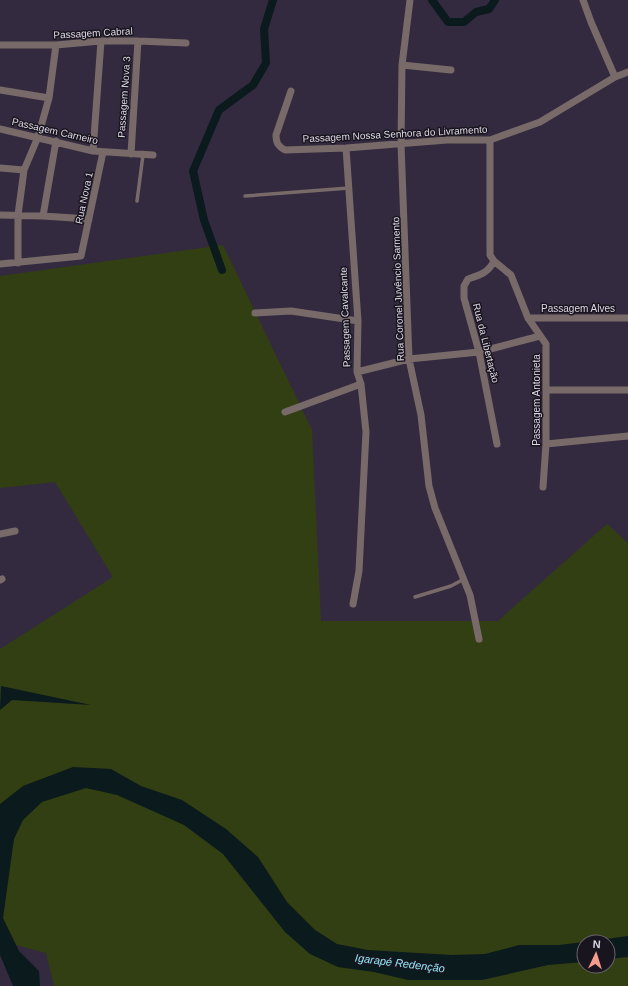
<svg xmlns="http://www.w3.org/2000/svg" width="628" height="986" viewBox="0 0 628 986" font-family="Helvetica,sans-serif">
<rect width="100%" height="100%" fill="#342a3f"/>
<!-- green -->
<path fill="#323f12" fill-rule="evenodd" d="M223 245 312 430 321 621H498L607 524 628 543V986H54L46 953 0 941V649L113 577 55 482 0 488V276ZM584 942H608V966H584Z"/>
<!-- water -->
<path fill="#0a1a1d" d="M1 686 91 705 12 700 0 710Z
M73 767 111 769 141 786 182 800 226 829 258 857 287 902 315 930 337 944 368 950 452 955 485 954 519 945H559L584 942V962L548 965 482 980H408L374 972 338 967 310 954 285 932 223 854 184 825 117 795 86 788 42 802 23 820 14 839 3 918 19 951 39 971 40 986H13L0 955V804L23 786Z
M628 936V957L608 959V942H585Z"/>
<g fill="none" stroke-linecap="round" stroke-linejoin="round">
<!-- canal -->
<path stroke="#0a1a1d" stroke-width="8" d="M432 0 448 22H464L476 12 489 9 495 0
M222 270 204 220 193 171 219 110 253 85 266 63 264 29 273 0"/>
<!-- lane -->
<path stroke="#786a68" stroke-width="3.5" d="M245 196 349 188
M137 201 143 155
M415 597 451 586 464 579"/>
<!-- street -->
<path stroke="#786a68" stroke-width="7" d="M410 0 402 65 401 144 409 359 421 415 429 486 435 508 470 595 479 639
M583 0 591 22 615 77
M0 45H56L101 41H138L186 43
M402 65 451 70
M0 90 49 98
M291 91 276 135C276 143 278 146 285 150L346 148 447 140H490L540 122 615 77 628 72
M0 129 93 151 153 155
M490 140V255L494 261 511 275 528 318 546 344V444L543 487
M346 148 358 321 357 372 361 384 366 432 359 571 353 604
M93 151 101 41
M131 154 138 41
M0 168 24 170
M0 215 43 216 56 141
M43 216 89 219
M494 261C488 273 480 275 468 279L464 286V298L479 352 497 444
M18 263V215L24 170 38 137 49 98 56 45
M0 264 81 256 103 152
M255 313 291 311 358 321
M528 318H628
M357 372 409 359 479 352 540 336
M547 390H628
M285 412 361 384
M546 444 628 436
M0 534 15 531
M0 580 2 579"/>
</g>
<g text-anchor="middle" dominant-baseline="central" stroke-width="3" stroke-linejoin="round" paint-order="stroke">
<!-- street labels -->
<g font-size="10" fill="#ded8e6" stroke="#19151e">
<text transform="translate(93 33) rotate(-3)">Passagem Cabral</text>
<text transform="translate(124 97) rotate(-86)">Passagem Nova 3</text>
<text transform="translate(55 131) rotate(13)">Passagem Carneiro</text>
<text transform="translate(395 134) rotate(-3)">Passagem Nossa Senhora do Livramento</text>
<text transform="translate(84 198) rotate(-78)">Rua Nova 1</text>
<text transform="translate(398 289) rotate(-92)">Rua Coronel Juvêncio Sarmento</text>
<text x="578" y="308">Passagem Alves</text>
<text transform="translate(345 317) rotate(-92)">Passagem Cavalcante</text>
<text transform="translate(486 343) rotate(76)">Rua da Libertação</text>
<text transform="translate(536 400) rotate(-90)">Passagem Antonieta</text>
</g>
<!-- water labels -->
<g font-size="11" font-style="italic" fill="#90e7f7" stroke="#19151e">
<text transform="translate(400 963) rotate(7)">Igarapé Redenção</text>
</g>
</g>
<!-- north arrow -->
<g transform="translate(596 954) rotate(4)"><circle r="19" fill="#19151e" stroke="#68636e"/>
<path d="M0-3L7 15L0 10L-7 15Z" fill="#f49d8d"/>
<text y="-6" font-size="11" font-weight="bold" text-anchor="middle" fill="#ded8e6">N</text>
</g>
</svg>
